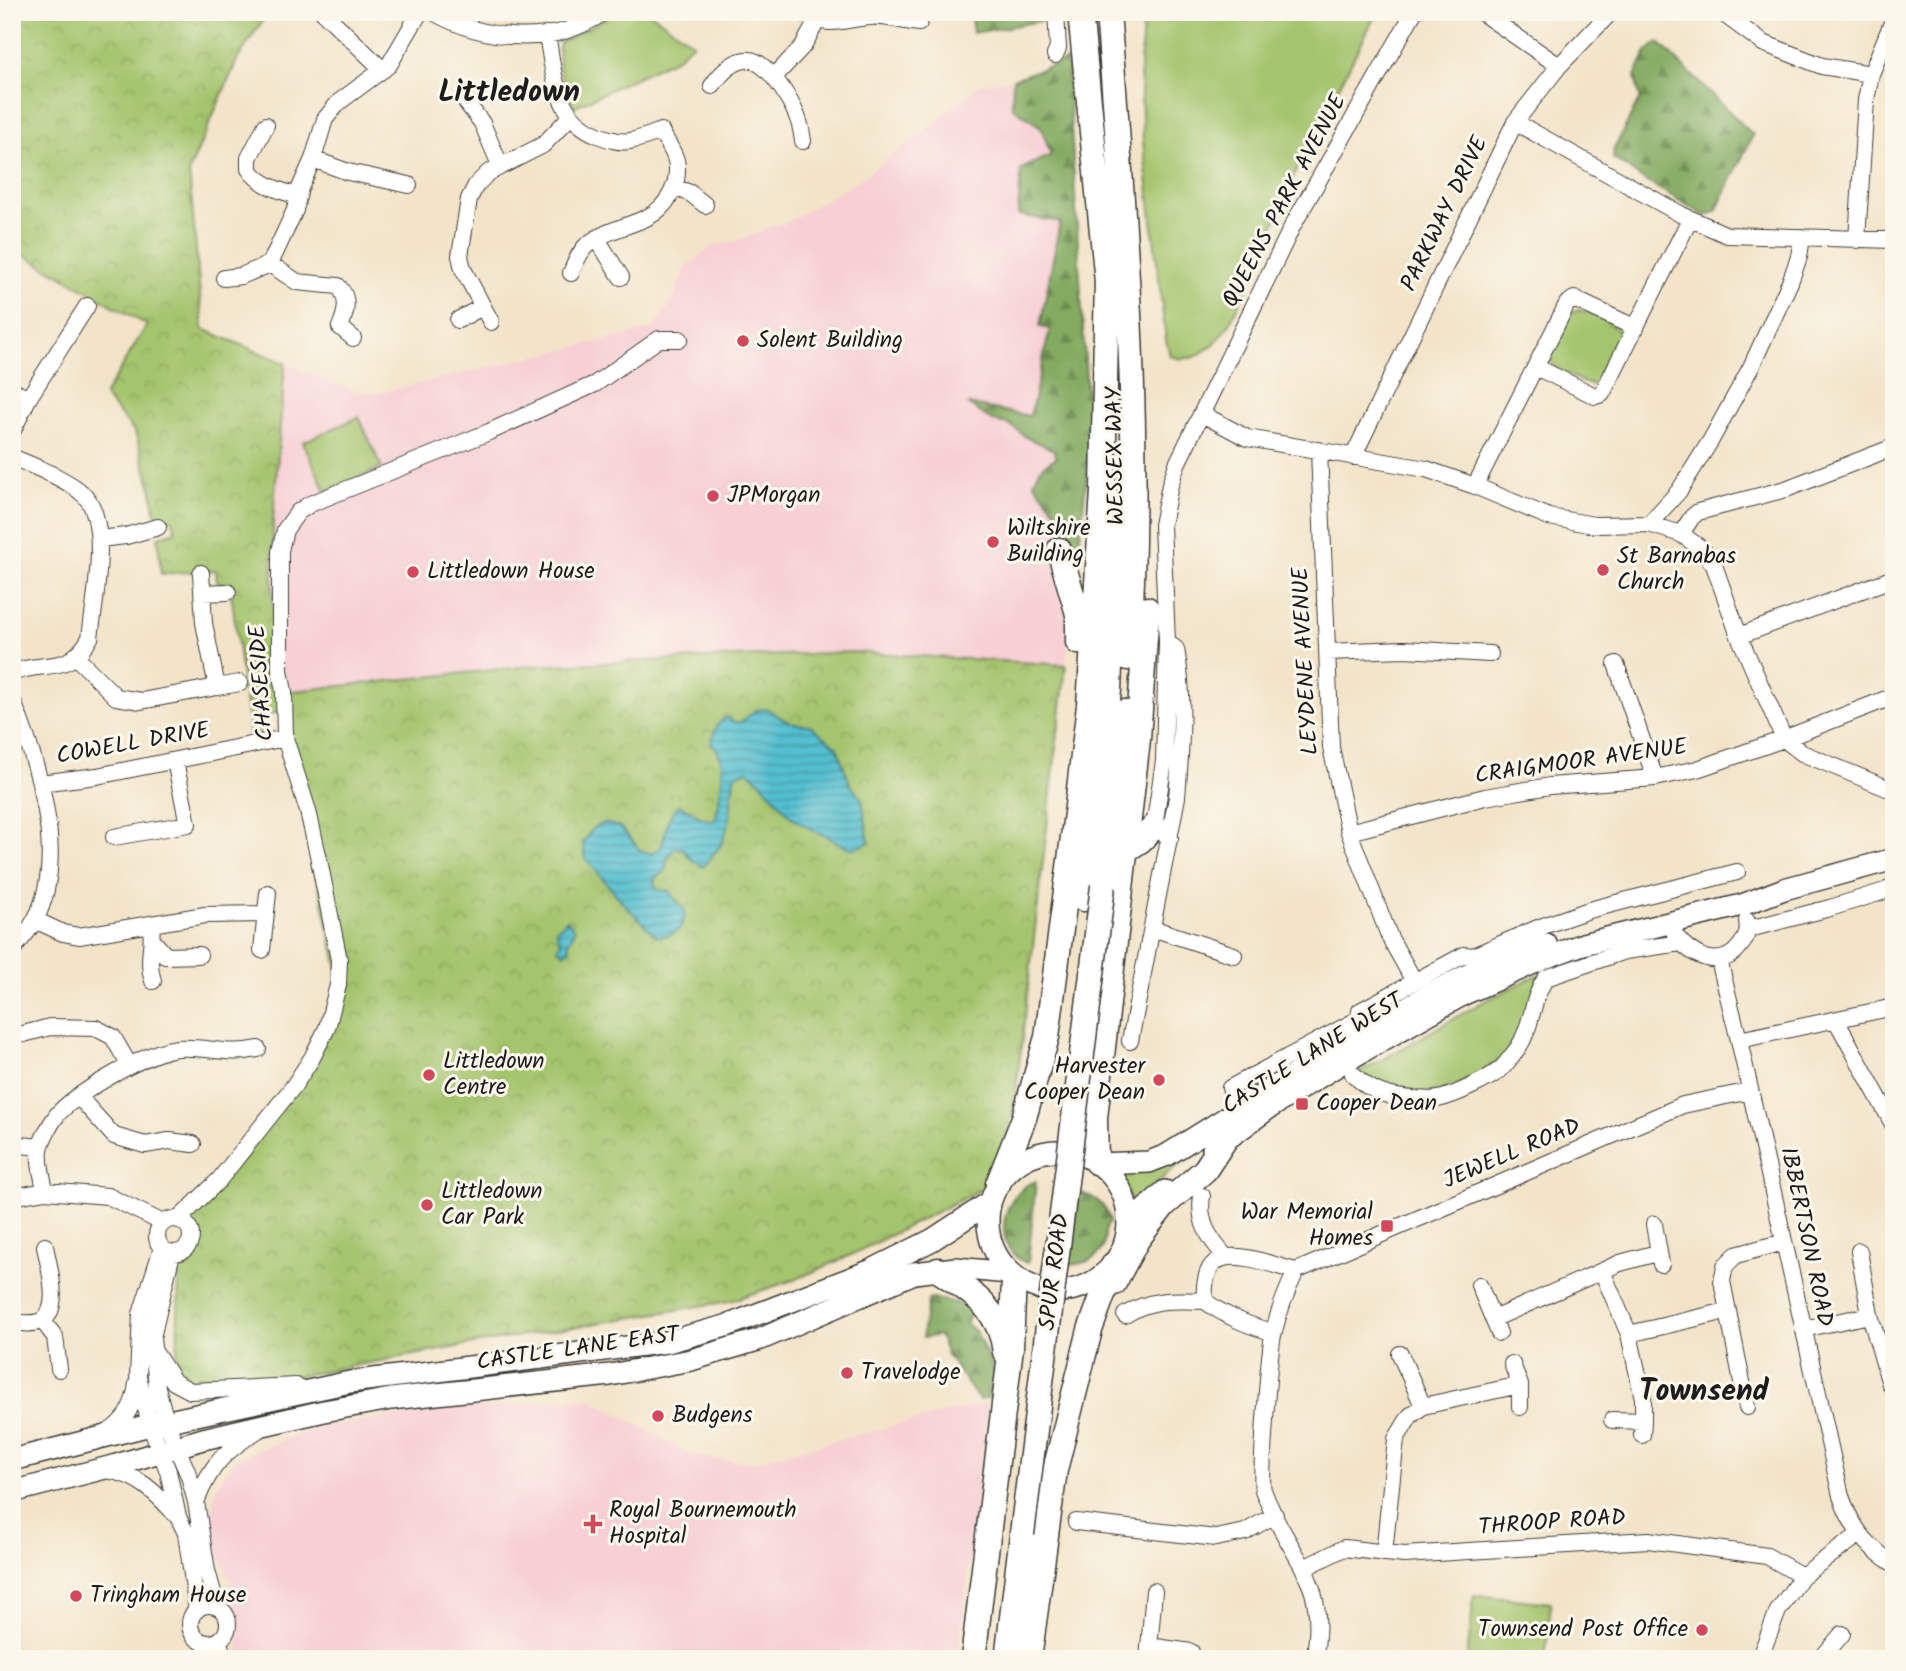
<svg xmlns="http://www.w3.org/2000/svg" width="1906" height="1671" viewBox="0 0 1906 1671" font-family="Kalam,sans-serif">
<defs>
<pattern id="forest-firs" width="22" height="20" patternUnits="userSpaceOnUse" patternTransform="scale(1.75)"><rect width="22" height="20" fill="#83aa60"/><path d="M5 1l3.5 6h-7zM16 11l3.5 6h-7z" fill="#6a8a4e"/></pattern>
<pattern id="park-crowns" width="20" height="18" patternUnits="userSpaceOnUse" patternTransform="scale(1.75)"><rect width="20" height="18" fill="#a4c46d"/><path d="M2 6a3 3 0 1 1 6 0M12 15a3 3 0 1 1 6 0" fill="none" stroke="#8da85e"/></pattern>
<pattern id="water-rules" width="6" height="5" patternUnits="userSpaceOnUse" patternTransform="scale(1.75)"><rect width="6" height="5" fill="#54bfcf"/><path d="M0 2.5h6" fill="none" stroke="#459aa7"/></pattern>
</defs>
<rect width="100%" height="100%" fill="#fbf7ec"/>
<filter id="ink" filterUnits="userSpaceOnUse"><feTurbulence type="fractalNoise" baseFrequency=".0143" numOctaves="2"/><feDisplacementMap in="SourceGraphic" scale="14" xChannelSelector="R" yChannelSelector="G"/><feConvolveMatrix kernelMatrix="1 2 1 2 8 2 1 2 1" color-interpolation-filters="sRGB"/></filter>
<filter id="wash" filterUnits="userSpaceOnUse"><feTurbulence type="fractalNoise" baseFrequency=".00686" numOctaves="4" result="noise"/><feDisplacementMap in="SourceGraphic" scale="28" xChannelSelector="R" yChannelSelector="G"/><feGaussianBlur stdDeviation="1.57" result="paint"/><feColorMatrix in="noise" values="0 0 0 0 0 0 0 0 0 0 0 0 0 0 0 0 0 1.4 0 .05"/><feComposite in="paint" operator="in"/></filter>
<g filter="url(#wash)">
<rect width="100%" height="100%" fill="#f3e4c9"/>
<!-- built -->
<path fill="#f7cfd4" d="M1067 60 1090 445 1066 665 852 652 531 666 284 692 273 630V521L285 363 357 392 378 393 652 329 670 304 687 266 714 245 737 241 780 223 782 225 859 180 934 124 980 84 1013 79Z
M589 1398 697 1457 750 1462 989 1402 958 1659H241L231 1582 211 1537V1511L217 1486 234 1460 318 1426 459 1408Z"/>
<!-- grass -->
<path fill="#a4c46d" stroke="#607044" stroke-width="2" d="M618 12H649L693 43 677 58 574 107C565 89 554 63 560 42Z
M1144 12H1377L1292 179 1255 271 1229 325 1213 345 1195 357 1181 359 1170 356 1166 340 1143 142 1140 66Z
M1579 310C1591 311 1617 325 1622 336L1600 383C1590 387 1584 383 1575 378 1569 375 1560 372 1555 368 1542 355 1564 326 1570 313Z
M359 417 382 468 326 492 303 442Z
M1539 974 1521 1030 1505 1056 1477 1076 1439 1092 1397 1093 1357 1074 1481 1003Z
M1225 1133 1170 1171 1133 1206 1124 1183 1114 1167Z
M1474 1595 1551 1603 1545 1659H1467Z"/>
<!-- forest -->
<path fill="url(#forest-firs)" stroke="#50633e" stroke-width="2" d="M970 12H1052L1053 19 973 33Z
M1658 42 1753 135 1716 211 1706 216 1644 180 1613 158 1614 149 1640 98 1635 76 1646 52Z
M1067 60 1090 445 1079 548 1069 546 1061 534 1060 517 1034 482C1038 470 1044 463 1057 458L1054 450 1027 438 1009 424 993 421 967 404 1030 416 1050 329 1040 327 1060 222 1018 215 1021 169 1051 155 1041 127 1012 107 1013 79Z
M1036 1181 1028 1263C992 1253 998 1194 1036 1181Z
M1077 1192C1095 1196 1105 1204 1110 1221 1103 1232 1106 1232 1104 1242 1101 1260 1083 1264 1068 1265Z
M928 1299C943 1299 960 1301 971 1313L966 1323 976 1332 997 1377 995 1397 979 1400 947 1355 939 1335 923 1338C921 1326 928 1313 928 1299Z"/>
<!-- park -->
<path fill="url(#park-crowns)" stroke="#607044" stroke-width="2" d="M12 12H268L237 60 189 171 203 329 285 363 273 521V614L278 713 261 716 263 735 250 737 230 584 217 582 216 570 161 574 158 537 175 531 173 520 156 517 152 491 135 432 104 396 147 325 12 248Z
M852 652 1066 665 1015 1099 1005 1153 982 1189 853 1254 799 1278 730 1301 479 1343 259 1383 240 1385 177 1381 179 1253C192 1245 194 1234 185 1223L299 1084 342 986 285 738 284 692 531 666Z"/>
<!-- water -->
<path fill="url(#water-rules)" stroke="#386e76" stroke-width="2" d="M768 709C782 720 793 725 810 725L837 747 850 784 862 799 869 842C851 853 847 848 830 838 817 831 803 827 792 817 776 802 766 783 747 770L734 776 729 823 721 845 703 867 692 860 682 848 674 849 667 859 665 872 655 877 654 884 658 890 669 891 685 911C684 930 674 937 656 936L626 906 586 859 583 843 593 828 603 823 620 827 640 850 651 854 662 846C666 831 666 816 679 805 692 811 699 819 713 821L716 817C719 795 731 759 711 743L717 725 726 717 734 722H741L756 710Z
M567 920 575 930 568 943 570 948 564 953 558 948 561 943 556 930Z"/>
</g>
<g filter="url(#ink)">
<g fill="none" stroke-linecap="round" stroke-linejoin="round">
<defs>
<path id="minor" d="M323 12 383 70
M433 12C485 41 553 48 604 12
M802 12C831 33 851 14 881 17 894 18 906 22 919 23
M1481 12 1559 66
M1721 12 1763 43 1822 66 1871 74
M547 34C554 74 555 118 598 135 608 139 619 143 630 141 640 139 651 135 661 131 666 141 673 150 676 160 681 184 667 208 646 218 626 227 604 231 587 245 579 252 575 264 571 273
M1055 55 1058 48 1056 12
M774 77 803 46 817 21
M712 86C719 76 732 61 746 60 766 57 793 103 798 119 801 126 802 134 803 141
M466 102 482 123 500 165
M1515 122 1682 215 1727 235 1894 240
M266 125 249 158V169C260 185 280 191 298 196
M313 159 348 172 409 185
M674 187 690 193 705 205
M597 239 621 277
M1857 240 1866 100 1871 74 1894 18
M270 264 297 282 338 286C350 298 346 313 340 327L353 338
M224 278 241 276 270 264 295 210 300 188 313 159 325 119 339 102 389 65 420 12
M458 320 482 307
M491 322 463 269 460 256 469 199 476 185 488 173 543 145 570 117
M1536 367 1595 396 1602 394 1690 219
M12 390 28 399
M1202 414 1247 438 1426 469 1475 486 1549 517 1594 525 1649 524 1681 534 1702 549 1714 565 1739 636 1784 739 1802 753 1894 791
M12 432 28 399 87 306
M1319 450 1331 747 1349 832 1390 938 1414 981
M12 457C33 466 68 479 84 495 111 522 94 602 90 638 67 677 46 659 12 673
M1353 457 1515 122 1559 66 1611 12
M1475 486 1567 304 1574 299 1636 328
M1649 524 1679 491 1711 440 1751 367 1790 282 1799 257 1802 237
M1681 534 1692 517 1698 512 1786 489 1894 447
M99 539 126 536 158 527
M202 593 228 592
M1739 636 1894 578
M1327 652 1404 649 1490 654
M76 657 116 697 141 701 217 687 204 623 201 573
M1616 664 1655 778
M217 687 240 683
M12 699C37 761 69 856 35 920 29 931 20 941 12 950
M40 783 97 776 285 738
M1349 832 1485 797 1550 786 1655 778 1697 769 1784 739 1894 696
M114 837 188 824 175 761
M1170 838 1154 827 1164 761 1167 642 1162 525 1170 485 1177 464 1293 225 1414 12
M35 920 63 933 79 936 205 915 264 914
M151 926C154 947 146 960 153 981
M1152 928 1234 955
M1749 929 1830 908 1888 890 1894 884
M1675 935C1691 956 1721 972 1740 946 1747 938 1749 931 1747 921
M153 941 166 956 199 955
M262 950 268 893
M1719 960 1739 1040 1841 1496C1850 1525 1868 1548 1894 1564
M1546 978 1625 951 1681 943
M1836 1020 1894 1126
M1364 1033 1359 1019 1360 1011 1464 955 1473 956 1540 927 1589 910 1737 872
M12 1037 50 1027 96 1028 113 1037 129 1065
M1739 1040 1894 1007
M1130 1041 1177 797C1181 748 1185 698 1176 649L1167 642
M1353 1074C1371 1093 1391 1098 1416 1099 1423 1099 1431 1101 1438 1099 1454 1096 1489 1079 1501 1069 1507 1063 1513 1054 1518 1048 1533 1026 1531 999 1546 978
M79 1097 114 1136 145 1145 169 1141 193 1144
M1238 1110 1230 1088 1359 1019
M12 1144 40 1147
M45 1191C43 1177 38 1163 40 1149 42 1139 51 1123 57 1115 74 1094 150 1050 178 1048 207 1046 227 1056 258 1049
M1202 1196C1198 1221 1208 1237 1225 1256
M12 1197 45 1191 108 1196 163 1223
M157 1236a17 17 0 1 1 34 0a17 17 0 1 1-34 0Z
M178 1220 219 1180 293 1087 312 1058 327 1028 338 985 339 960 318 855 308 811 285 738 284 692 280 670V551L285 530 298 512 310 504 489 432 595 384 659 339H680
M1654 1224 1661 1264
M162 1248 141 1314 138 1376 150 1425 168 1471 178 1517 186 1533 197 1610
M1859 1251 1870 1315 1890 1384
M172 1253 152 1338 157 1387 166 1422 189 1476 196 1502 207 1571 217 1607
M1602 1271 1629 1334 1643 1398V1421
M1479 1285 1499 1333
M1125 1315C1151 1298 1174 1300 1205 1301
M1493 1319 1620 1263 1657 1253
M42 1320 55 1337 59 1369
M12 1322C21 1323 32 1325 41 1321 63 1310 48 1265 45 1246
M1803 1329 1870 1315
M1273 1332C1251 1327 1223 1315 1205 1301 1200 1233 1256 1261 1296 1271
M1629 1334 1727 1311
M155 1353 174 1382 191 1391 296 1386
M1400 1354 1423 1406
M1512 1364 1520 1385V1407
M1747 1407 1722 1281 1725 1266 1736 1255 1784 1242
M1612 1420 1643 1421 1642 1435
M107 1433C125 1422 135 1404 137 1383
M106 1470C138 1474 155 1492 176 1515
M196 1502C211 1464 224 1452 258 1430
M1076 1522 1216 1538 1245 1532 1275 1515
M1384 1553 1396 1439 1410 1416 1423 1406 1520 1385
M1304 1568 1344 1548 1404 1555 1648 1540 1767 1556 1802 1576
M190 1624a19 19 0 1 1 38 0a19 19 0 1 1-38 0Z
M218 1641 225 1659
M1149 1646 1191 1652
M1148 1659 1154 1591
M1314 1659C1330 1577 1288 1558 1263 1490 1260 1479 1269 1347 1274 1331 1279 1310 1287 1290 1296 1271L1683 1105 1750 1091
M1759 1659 1778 1611 1802 1576 1860 1534
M1821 1659 1842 1634"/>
<path id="major" d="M1213 1149 1269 1108 1340 1064 1464 994 1545 958 1583 944 1742 905 1784 889 1894 859
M988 1221a70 70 0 1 1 140 0a70 70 0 1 1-140 0Z
M1098 1164 1149 1162 1167 1155 1334 1050 1428 995 1490 964 1546 944
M1128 1225 1165 1191
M12 1460 150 1425 350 1382 667 1342 729 1325 872 1270 932 1240 990 1202
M12 1492 113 1466 203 1439 324 1411 391 1399 610 1375 691 1360 761 1339 914 1273 956 1268 1009 1273"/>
<path id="highway" d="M1080 12 1108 292
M1108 12C1125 229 1143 441 1128 658
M1059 550 1078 614V642
M1126 850 1140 841 1154 827
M1103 886 1123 712
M1084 899 1109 690 1117 503
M1096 1162 1095 1118 1138 739 1147 609
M998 1184 1024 1118 1047 1037 1077 806 1089 705 1103 491 1107 275
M938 1270C972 1293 1000 1308 1005 1352
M1114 1283 1137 1240 1164 1205 1205 1170 1226 1138
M973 1659 1011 1347 1014 1278
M1007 1659 1022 1534
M1029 1659 1055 1470 1090 1330 1114 1264"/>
</defs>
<!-- minor casing -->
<use href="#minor" stroke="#3c3a36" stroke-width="18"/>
<!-- major casing -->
<use href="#major" stroke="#3c3a36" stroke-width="24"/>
<!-- highway casing -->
<use href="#highway" stroke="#3c3a36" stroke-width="27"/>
<!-- minor -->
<use href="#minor" stroke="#fff" stroke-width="16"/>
<!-- major -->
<use href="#major" stroke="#fff" stroke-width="21"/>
<!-- highway -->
<use href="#highway" stroke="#fff" stroke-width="24"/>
<defs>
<path id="highway-bridge" d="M1022 1534 1103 886"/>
</defs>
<!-- highway-bridge casing -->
<use href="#highway-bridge" stroke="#3c3a36" stroke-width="27" stroke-linecap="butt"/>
<!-- highway-bridge -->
<use href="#highway-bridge" stroke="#fff" stroke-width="24"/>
</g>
</g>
<!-- markers -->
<g fill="#d1495b" stroke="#fbf7ec" stroke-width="2.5">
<circle cx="743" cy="341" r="7"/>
<circle cx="713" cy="496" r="7"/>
<circle cx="993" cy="542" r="7"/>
<circle cx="1603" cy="570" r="7"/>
<circle cx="413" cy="572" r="7"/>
<circle cx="429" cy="1075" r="7"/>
<circle cx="1159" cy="1080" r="7"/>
<rect x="1295" y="1097" width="14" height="14" rx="3.5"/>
<circle cx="427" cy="1205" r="7"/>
<rect x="1380" y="1219" width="14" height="14" rx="3.5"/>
<circle cx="847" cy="1373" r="7"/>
<circle cx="658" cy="1416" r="7"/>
<path d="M589.5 1513.5h7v7h7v7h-7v7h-7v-7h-7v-7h7z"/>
<circle cx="76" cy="1596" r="7"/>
<circle cx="1702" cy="1630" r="7"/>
</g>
<g text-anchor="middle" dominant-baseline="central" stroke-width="6" stroke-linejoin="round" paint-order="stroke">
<!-- street labels -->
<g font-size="23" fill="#1c1c1c" stroke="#fbf7ec">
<text transform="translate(1285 201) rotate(-62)">QUEENS PARK AVENUE</text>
<text transform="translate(1445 214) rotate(-64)">PARKWAY DRIVE</text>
<text transform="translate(1116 456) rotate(-91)">WESSEX WAY</text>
<text transform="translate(1306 661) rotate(-93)">LEYDENE AVENUE</text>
<text transform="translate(262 683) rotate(-94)">CHASESIDE</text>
<text transform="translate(133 744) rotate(-10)">COWELL DRIVE</text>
<text transform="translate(1581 762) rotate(-8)">CRAIGMOOR AVENUE</text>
<text transform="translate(1313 1054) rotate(-32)">CASTLE LANE WEST</text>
<text transform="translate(1512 1154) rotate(-23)">JEWELL ROAD</text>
<text transform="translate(1806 1237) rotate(78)">IBBERTSON ROAD</text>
<text transform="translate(1055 1272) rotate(-83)">SPUR ROAD</text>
<text transform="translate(578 1349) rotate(-8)">CASTLE LANE EAST</text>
<text transform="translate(1552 1523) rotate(-4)">THROOP ROAD</text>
</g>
<!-- poi labels -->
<g font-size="23" fill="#1c1c1c" stroke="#fbf7ec" text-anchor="start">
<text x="757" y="341">Solent Building</text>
<text x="727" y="496">JPMorgan</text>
<text x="1007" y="529">Wiltshire<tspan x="1007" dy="26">Building</tspan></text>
<text x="1617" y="557">St Barnabas<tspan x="1617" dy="26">Church</tspan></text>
<text x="427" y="572">Littledown House</text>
<text x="443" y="1062">Littledown<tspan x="443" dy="26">Centre</tspan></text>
<text x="1145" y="1067" text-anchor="end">Harvester<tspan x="1145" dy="26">Cooper Dean</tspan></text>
<text x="1316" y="1104">Cooper Dean</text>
<text x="441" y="1192">Littledown<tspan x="441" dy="26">Car Park</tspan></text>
<text x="1373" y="1213" text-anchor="end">War Memorial<tspan x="1373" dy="26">Homes</tspan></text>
<text x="861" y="1373">Travelodge</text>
<text x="672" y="1416">Budgens</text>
<text x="609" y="1511">Royal Bournemouth<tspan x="609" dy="26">Hospital</tspan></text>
<text x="90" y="1596">Tringham House</text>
<text x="1688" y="1630" text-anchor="end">Townsend Post Office</text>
</g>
<!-- district labels -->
<g font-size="30" font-weight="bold" fill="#1c1c1c" stroke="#fbf7ec">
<text x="509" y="93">Littledown</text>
<text x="1704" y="1392">Townsend</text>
</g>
</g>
<!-- margin -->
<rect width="1906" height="1671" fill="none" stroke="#fbf7ec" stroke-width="42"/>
</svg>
